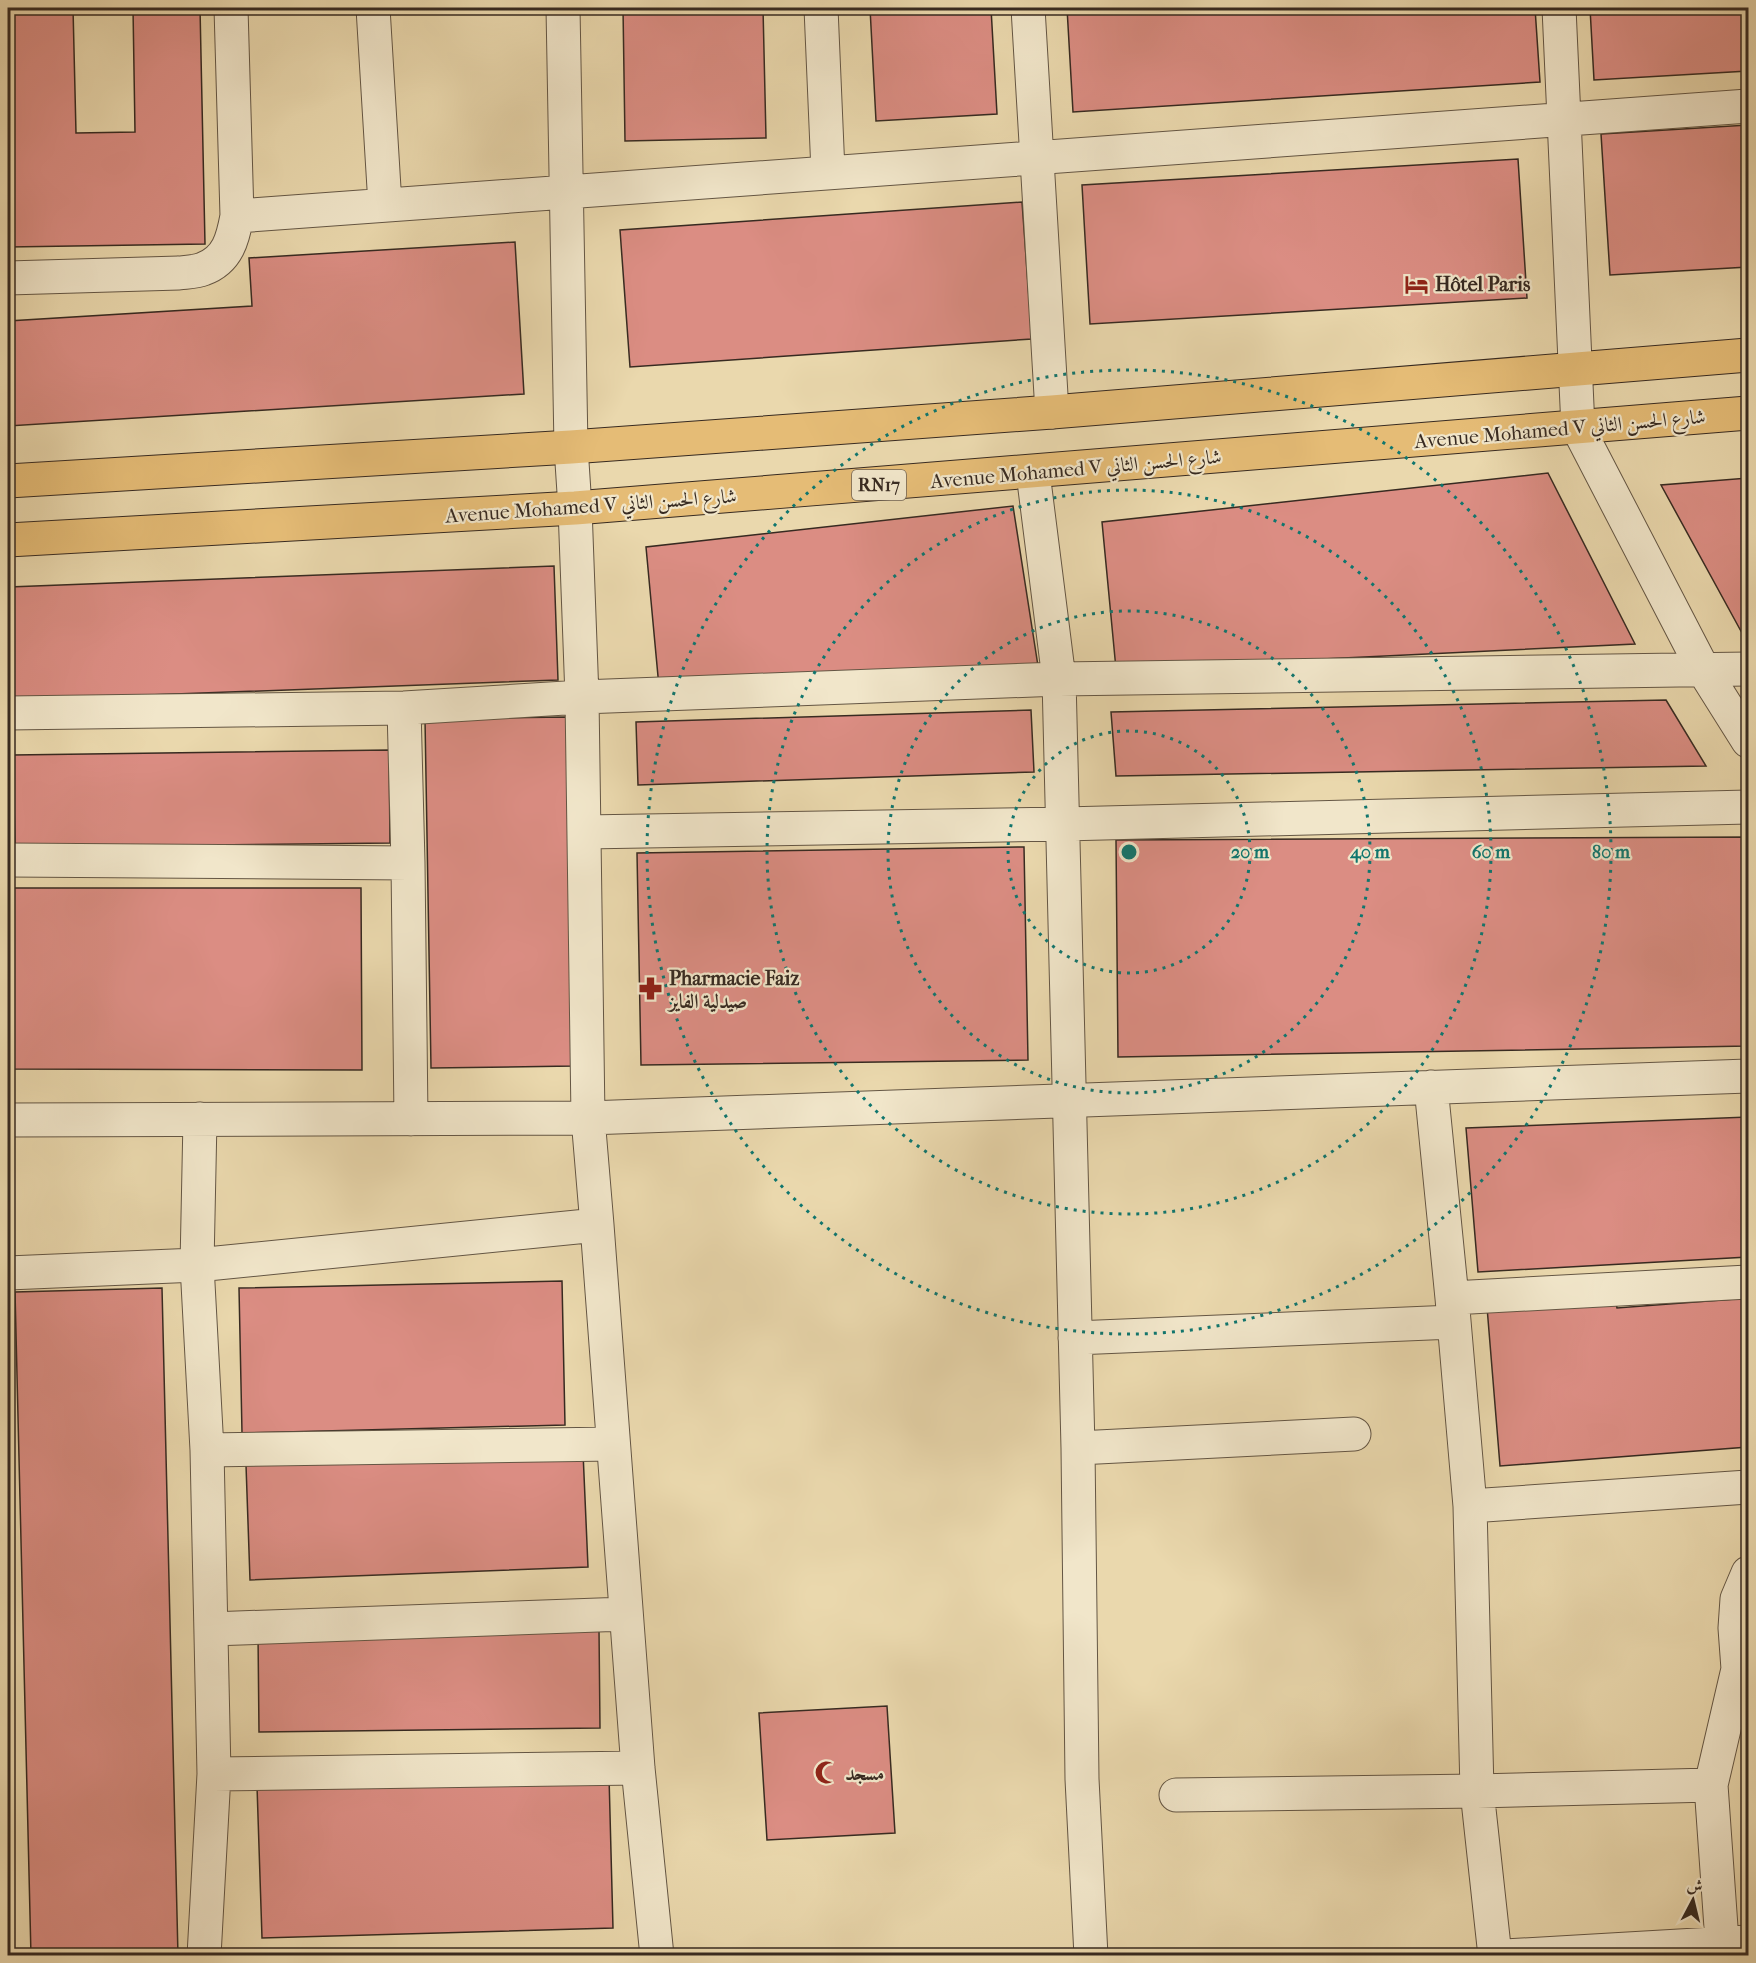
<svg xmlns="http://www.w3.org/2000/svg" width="1756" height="1963" viewBox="0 0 1756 1963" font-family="'IM FELL French Canon',Amiri,serif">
<rect width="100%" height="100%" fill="#ead8ad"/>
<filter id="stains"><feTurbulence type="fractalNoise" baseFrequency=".00333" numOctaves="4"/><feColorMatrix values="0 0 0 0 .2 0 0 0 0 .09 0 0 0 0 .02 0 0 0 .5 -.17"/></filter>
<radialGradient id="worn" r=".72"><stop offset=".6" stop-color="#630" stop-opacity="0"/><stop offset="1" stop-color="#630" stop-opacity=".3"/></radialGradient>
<!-- building -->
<path fill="#db8d83" stroke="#372a21" stroke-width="1.5" d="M8 8H73L76 133 135 132 133 8H200L205 244 8 247Z
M623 8H763L766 138 625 141Z
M870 8H991L997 114 876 121Z
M1067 8H1535L1540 82 1073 112Z
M1590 8H1748V71L1594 80Z
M1748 125V267L1610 275 1601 134Z
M1518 159 1527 298 1090 324 1082 185Z
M1022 202 1032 339 630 367 620 230Z
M515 242 524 394 8 426V321L252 306 249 258Z
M1548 473 1635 644 1116 669 1102 522Z
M1748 478V644L1661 485Z
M1013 506 1038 666 659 687 646 547Z
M554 566 558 680 13 700 9 587Z
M1666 700 1706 766 1116 776 1111 712Z
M1031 710 1034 772 638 785 636 722Z
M567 717 573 1066 431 1068 425 719Z
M389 750 390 843 15 847 13 755Z
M1748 837V1046L1118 1057 1116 840Z
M1024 847 1028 1060 641 1065 637 853Z
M8 888H361L362 1070 8 1069Z
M1748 1117V1257L1478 1272 1466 1128Z
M562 1281 565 1425 242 1433 239 1288Z
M162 1288 178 1956H31L15 1292Z
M1615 1298 1617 1308 1748 1298V1447L1500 1466 1487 1307Z
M583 1452 588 1567 250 1580 246 1465Z
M599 1629 600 1728 259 1732 258 1634Z
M887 1706 895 1833 767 1840 759 1713Z
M609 1776 613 1928 262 1938 257 1786Z"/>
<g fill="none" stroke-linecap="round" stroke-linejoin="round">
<defs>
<path id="street" d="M373 8 385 205
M563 8 571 447 575 508 582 697 588 1118 597 1225 638 1768 657 1956
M821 8 828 172
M1028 8 1052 412
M1559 8 1578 428 1704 671 1748 741
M237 216 1748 106
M8 278 179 273C186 272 196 272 203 269 228 260 233 238 237 216L231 8
M1033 473 1059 679 1078 1448 1082 1779 1091 1956
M404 708 408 863 411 1119
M8 713 404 708 582 697 1059 679 1748 669
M585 832 1064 824 1748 807
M8 860 408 863
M1431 1087 1452 1298 1470 1506 1477 1791 1495 1956
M200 1119 197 1265 207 1450 214 1774 204 1956
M8 1120 588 1118 1748 1076
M8 1273 197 1265 597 1225
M1452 1298 1748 1282
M1075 1338 1453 1322
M1078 1448 1354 1434
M207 1450 613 1444
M1470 1506 1748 1487
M211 1629 626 1614
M214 1774 638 1768
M1176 1795 1477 1791 1711 1785
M1505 1956 1748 1942
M1723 1956 1711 1785 1738 1669 1735 1628 1737 1599 1748 1573"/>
<path id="primary" d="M8 481 571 447 1052 412 1748 355
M8 540 575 508 1748 413"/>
</defs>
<!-- street casing -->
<use href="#street" stroke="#645644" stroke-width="35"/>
<!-- primary casing -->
<use href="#primary" stroke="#372a21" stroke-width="35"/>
<!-- street -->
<use href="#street" stroke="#f1e6ca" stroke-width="33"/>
<!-- primary -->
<use href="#primary" stroke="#e5bc76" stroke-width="33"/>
</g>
<!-- distance rings -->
<g fill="none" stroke="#0f766e" stroke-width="3" stroke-dasharray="3 6">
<circle cx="1129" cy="852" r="121"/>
<circle cx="1129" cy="852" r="241"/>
<circle cx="1129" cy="852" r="362"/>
<circle cx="1129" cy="852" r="482"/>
</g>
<!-- icons -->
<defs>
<symbol id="hotel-bare" viewBox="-9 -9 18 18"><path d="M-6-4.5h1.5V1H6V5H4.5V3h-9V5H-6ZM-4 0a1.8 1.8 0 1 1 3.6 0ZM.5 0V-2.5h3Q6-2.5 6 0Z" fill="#8f2418" stroke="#f1e6ca" stroke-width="2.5" paint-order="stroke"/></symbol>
<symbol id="pharmacy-bare" viewBox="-9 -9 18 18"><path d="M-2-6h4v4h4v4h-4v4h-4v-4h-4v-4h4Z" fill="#8f2418" stroke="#f1e6ca" stroke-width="2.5" paint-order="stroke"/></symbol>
<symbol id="mosque-bare" viewBox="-9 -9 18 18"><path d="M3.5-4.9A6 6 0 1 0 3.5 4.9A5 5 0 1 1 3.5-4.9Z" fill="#8f2418" stroke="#f1e6ca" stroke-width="2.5" paint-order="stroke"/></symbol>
</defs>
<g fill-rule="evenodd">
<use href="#hotel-bare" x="1400" y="268" width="33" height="33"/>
<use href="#pharmacy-bare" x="634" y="972" width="33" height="33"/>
<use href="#mosque-bare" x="810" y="1756" width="33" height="33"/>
</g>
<g text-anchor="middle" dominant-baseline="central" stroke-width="4.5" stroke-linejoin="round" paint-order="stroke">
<!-- shield labels -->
<rect fill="#f1e6ca" stroke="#6f6254" stroke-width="1.5" x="852" y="470" width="54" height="30" rx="4.5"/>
<g font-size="18" font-weight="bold" fill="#372a21">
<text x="879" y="485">RN17</text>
</g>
<!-- poi labels -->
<g font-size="20" font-weight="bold" fill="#372a21" stroke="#f1e6ca" text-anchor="start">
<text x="1435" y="284">Hôtel Paris</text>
<text x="669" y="978">Pharmacie Faiz<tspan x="669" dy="23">صيدلية الفايز</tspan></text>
<text x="845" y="1773">مسجد</text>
</g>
<!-- street labels -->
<g font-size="20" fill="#372a21" stroke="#f1e6ca">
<text transform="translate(1560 429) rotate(-5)">Avenue Mohamed V شارع الحسن الثاني</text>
<text transform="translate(1076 469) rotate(-5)">Avenue Mohamed V شارع الحسن الثاني</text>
<text transform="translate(591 506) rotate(-4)">Avenue Mohamed V شارع الحسن الثاني</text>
</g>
</g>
<circle cx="1129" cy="852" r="9" fill="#0f766e" stroke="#f1e6ca" stroke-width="3"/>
<g font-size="18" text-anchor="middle" font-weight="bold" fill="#0f766e" stroke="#f1e6ca" stroke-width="4.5" stroke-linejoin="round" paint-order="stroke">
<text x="1250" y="858">20 m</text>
<text x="1370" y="858">40 m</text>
<text x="1491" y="858">60 m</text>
<text x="1611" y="858">80 m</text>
</g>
<!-- margin -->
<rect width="1756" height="1963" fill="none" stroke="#ead8ad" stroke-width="30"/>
<rect x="9" y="9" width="1738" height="1945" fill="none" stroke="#372a21" stroke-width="3"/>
<rect x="15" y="15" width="1726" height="1933" fill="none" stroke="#372a21" stroke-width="1.5"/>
<!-- north arrow -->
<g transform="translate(1693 1900) rotate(7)" stroke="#f1e6ca" stroke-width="4.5" paint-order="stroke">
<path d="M0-4.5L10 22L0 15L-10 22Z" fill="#372a21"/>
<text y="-9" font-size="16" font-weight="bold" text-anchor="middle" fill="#372a21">ش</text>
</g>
<rect width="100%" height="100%" filter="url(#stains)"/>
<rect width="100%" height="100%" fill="url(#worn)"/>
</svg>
